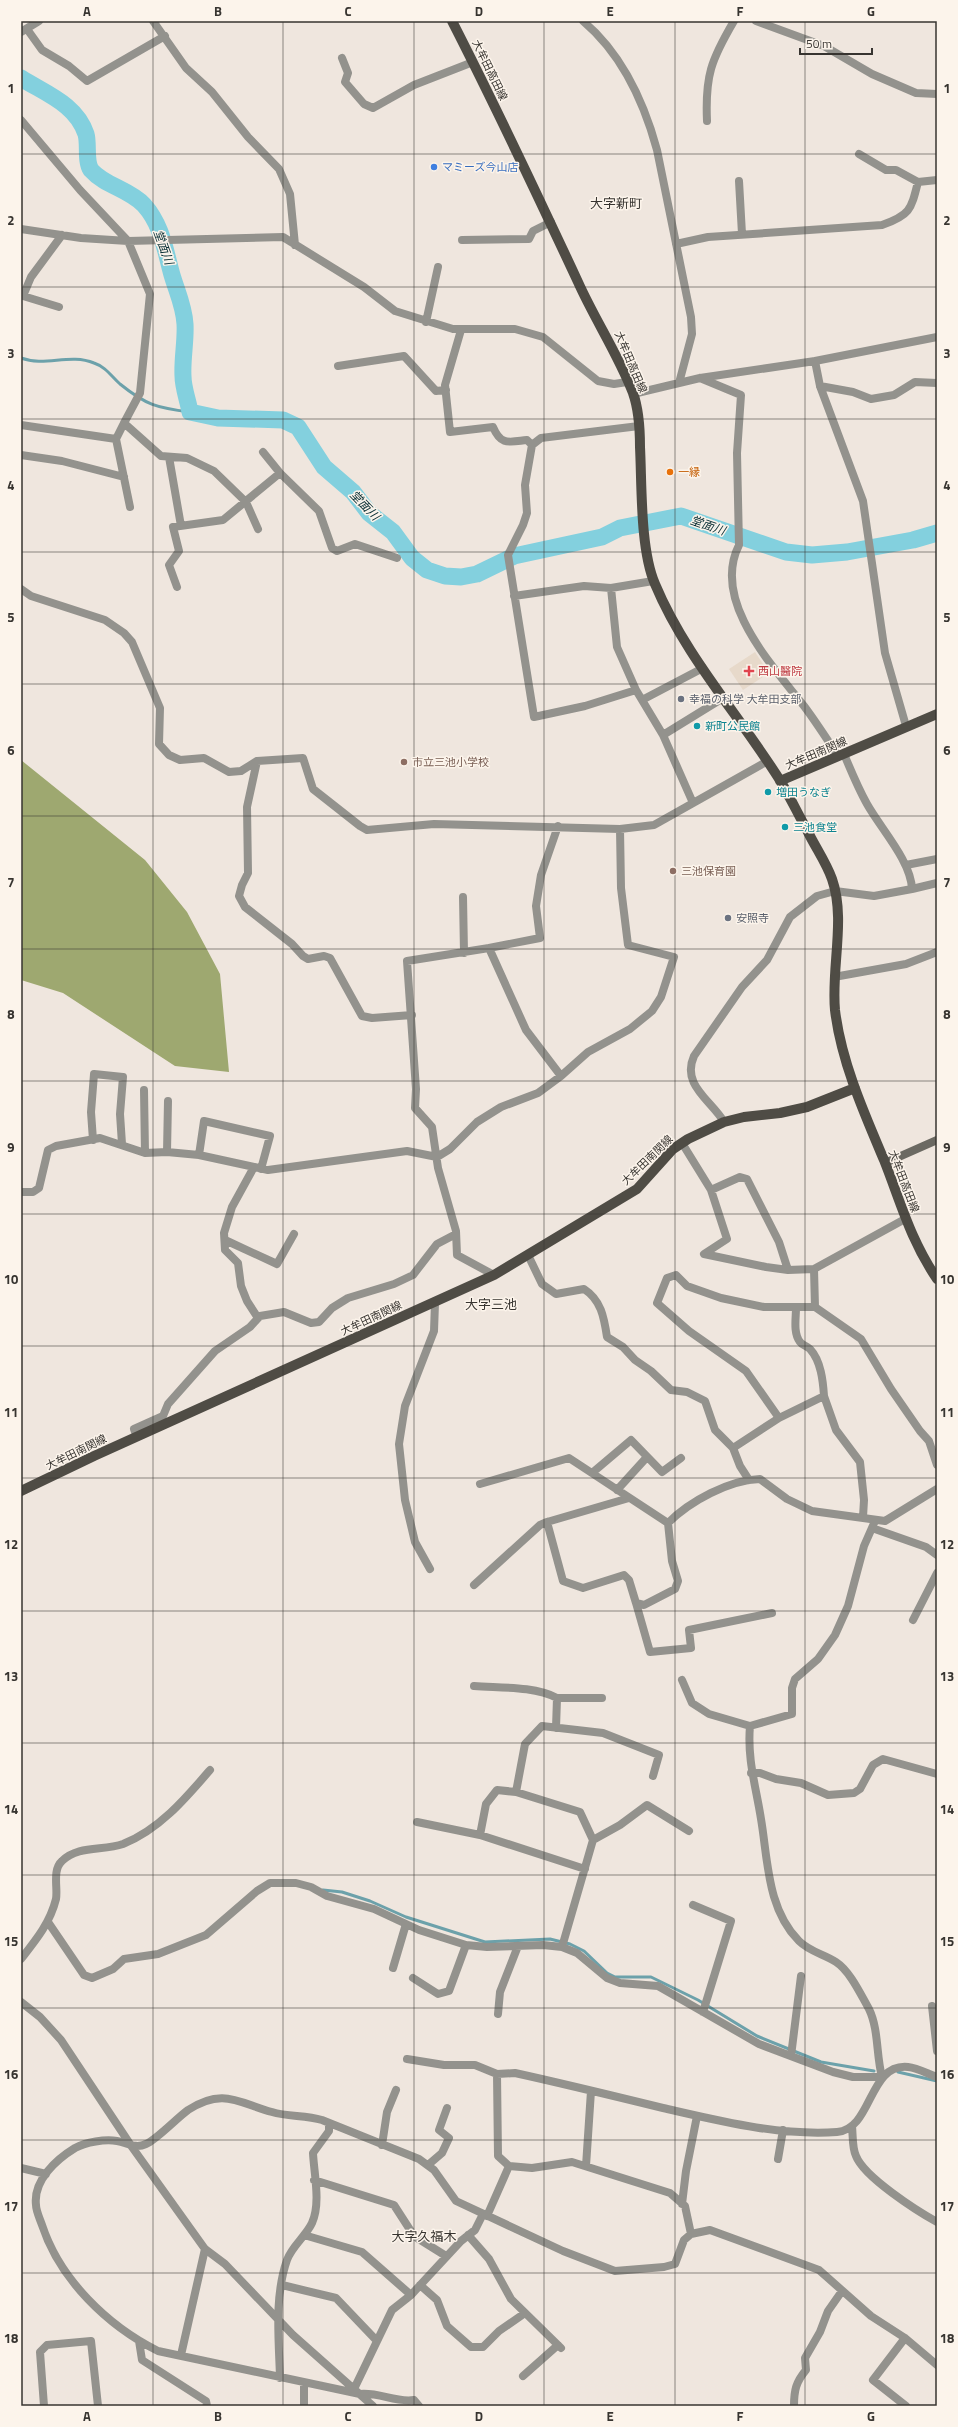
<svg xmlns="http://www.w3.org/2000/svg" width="958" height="2427" viewBox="0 0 958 2427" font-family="'Titillium Web','Noto Sans JP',sans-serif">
<rect width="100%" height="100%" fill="#efe6de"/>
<!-- built -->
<path fill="#e7d9ca" d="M755 652 769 673 743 690 729 669Z"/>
<!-- forest -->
<path fill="#9ea870" d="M21 760 145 860 187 912 220 974 229 1072 175 1066 63 993 21 980Z"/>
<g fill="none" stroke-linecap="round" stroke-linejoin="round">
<!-- stream -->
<path stroke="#6ca1aa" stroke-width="3" d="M21 358C45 367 70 353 94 363 106 367 111 376 120 384 146 405 157 408 190 412
M323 1890 342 1892 370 1901 406 1917 485 1942 550 1939 570 1944 584 1951 607 1973 615 1977H651L698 2000 757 2036 821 2062 874 2071
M898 2072 937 2081"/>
<!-- river -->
<path stroke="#83d0de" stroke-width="17" d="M21 78C46 94 76 104 86 134 89 144 85 161 91 170 105 186 129 189 144 205 162 225 165 250 172 275 177 292 184 306 185 324 186 341 182 359 183 376 183 388 188 400 190 412L218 418 283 420 298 427 324 467 353 492 369 513 393 532 412 558 427 570 445 576 461 577 477 574 514 556 602 537 620 528 681 516 786 552 812 555 847 552 913 540 937 533"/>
<!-- street -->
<path stroke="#93928d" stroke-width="8" d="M153 21 186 68 212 92 248 137 279 169 290 194 295 245
M583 21C622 54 644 102 657 150L691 317 692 334 679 383
M756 21 824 46 872 74 916 93 937 94
M27 29 42 50 69 66 87 81 165 36
M21 32 39 21
M342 58 348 73 345 82 364 104 373 108 414 85 473 62
M21 120 80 190 128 241 150 294 140 393 124 423 161 456 187 458 214 471 246 502 258 529
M707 121C705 76 711 60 734 21
M859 154 886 170H896L918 182 937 180
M739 181 742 234
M21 229 81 238 128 241 283 237 364 287 395 311 453 329H515L543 337 598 381 614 384 627 382
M462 240 529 239 533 231 551 222
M676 244 708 237 882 225C910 215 911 210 918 182
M59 307 23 296 31 277 62 235
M426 322 438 267
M461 330 445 385 450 432 493 427C501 446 509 442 527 440L532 445
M815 361 820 386 863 501 885 653 906 726
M338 366 404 356 436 391 446 390
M700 378 741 395 737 453 739 545C711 601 772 665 804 706 816 722 827 739 838 756
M820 386 853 392 871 399 894 395 915 382 937 383
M633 394 700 378 815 361 937 337
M124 423 116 439 130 507
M21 425 116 439
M263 452 280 473 319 511 332 548 337 551 355 544 397 558
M21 455 62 461 124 477
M169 457 181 526
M177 587 169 565 179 551 173 527 223 520 280 473
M611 588 617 647 636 690 663 735 693 803
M21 589 31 596 105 620 124 633 132 642 160 708 159 744 169 755 180 760 204 758 229 772 241 771 257 761 303 758 313 789 360 826 367 830 434 824 620 829 654 825 766 762
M514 596 584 586 611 588 653 581
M636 690 585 706 534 717 508 555 523 525 527 513 525 485 532 445 541 438 639 426
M642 700 703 668
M663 735 723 698
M257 761 247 807 248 873 242 885 239 896 245 907 292 944 303 956 308 959 324 956 330 958 362 1016 372 1018 412 1015
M906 865 937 859
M912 889 937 883
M463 897 464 953
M489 948 540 938 536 906 541 875 558 826
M834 977 906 964 937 952
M144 1090 145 1153
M724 1122C711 1100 681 1085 694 1056L742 987 767 960 790 917 817 896 835 891 874 896 912 889C911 861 881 829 867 804 858 788 851 771 844 754
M93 1140 91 1112 94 1074 123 1077 120 1114 122 1144
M682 1143 711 1190 740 1177 747 1179 779 1242 788 1270 814 1269 815 1307
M167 1152 168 1101
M199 1155 204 1121 270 1136 261 1169
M254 1167 232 1207 224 1233 225 1250 238 1263 241 1286 247 1301 258 1318
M711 1190 727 1239 704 1254 766 1267 788 1270
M21 1192H33L39 1188 48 1150 56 1146 100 1138 145 1153 167 1152 199 1155 268 1170 407 1151 437 1157 450 1149 477 1122 501 1107 538 1093 561 1076
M225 1240 277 1264 294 1234
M528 1255 542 1284 556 1294 584 1289C601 1300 604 1317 607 1337L623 1347 635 1360 651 1371 671 1390 687 1392 705 1401 715 1430 733 1448 740 1466 749 1480
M814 1269 905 1219
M494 1275 457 1255 456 1231 438 1168 432 1127 415 1108 416 1089 407 961 489 948 526 1030 561 1076 588 1052 630 1029 652 1011 661 997 674 957 628 945 621 888 620 829
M796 1308C796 1318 793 1333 800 1342 802 1345 807 1346 810 1349 821 1361 823 1381 824 1396
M779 1418 824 1396 836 1430 860 1462 864 1500 863 1517
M137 1437 134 1429 163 1416 168 1404 215 1351 250 1327 260 1316 284 1312 311 1323 319 1322 332 1308 348 1298 394 1284 413 1275 437 1244 456 1234
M733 1448 779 1418 746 1371 689 1331 657 1303 667 1278 676 1275 687 1286 721 1298 764 1307H815L861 1339 891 1389 920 1431 929 1441 937 1465
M592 1473 631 1440 662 1472 681 1458
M480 1484 569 1458 668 1523
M617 1490 647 1457
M629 1498 547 1522 563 1581 583 1588 624 1575 629 1580 636 1603 644 1605 675 1589 678 1581 672 1561 668 1523C690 1501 729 1480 760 1479L787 1499 812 1511 885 1521 937 1489
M872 1528 926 1547 937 1555
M430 1569 415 1542 405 1500 399 1444 405 1406 434 1331 435 1303
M474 1585 540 1525 547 1522
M636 1603 650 1652 691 1648 689 1630 772 1613
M913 1620 937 1573
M682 1680 692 1703 709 1714 750 1726 792 1714V1688L795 1679 818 1659 835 1635 848 1606 864 1546 875 1521
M474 1686C500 1688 534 1686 557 1698
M750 1726C747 1759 756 1787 761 1819 768 1860 767 1909 799 1941 810 1952 824 1954 836 1962 850 1971 861 1995 869 2009 879 2030 876 2055 882 2077
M556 1728 557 1698H602
M751 1773H760L776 1779 801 1783 828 1795 854 1793 860 1789 873 1765 883 1759 937 1774
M516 1792 580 1812 593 1840 562 1947
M417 1822 480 1835 585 1869
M480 1835 486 1804 497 1790 516 1792 525 1744 542 1726 603 1733 659 1755 653 1776
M593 1840 620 1825 647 1805 689 1831
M693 1905 731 1921 703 2012
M48 1922 84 1975 92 1978 113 1969 124 1959 158 1954 206 1935 257 1891 270 1883H296L311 1887 327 1896 374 1909 419 1930 466 1945 487 1947 543 1945 562 1947 577 1953 607 1978 620 1983 658 1986 759 2044 833 2072 853 2077H882
M21 1959C36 1940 50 1923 56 1899 58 1888 52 1870 62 1861 78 1845 103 1851 123 1844 159 1830 186 1798 210 1770
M393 1968 406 1924
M413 1978 438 1994 449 1991 466 1945
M21 2002 40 2017 61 2040 132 2147 205 2249 225 2264 293 2335 373 2406
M932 2006 937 2051
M498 2014 500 1992 518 1946
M791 2056 801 1976
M407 2059 444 2065H475L497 2074
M852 2126C853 2135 852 2148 856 2156 864 2177 917 2211 937 2222
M382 2145 387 2112 396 2090
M778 2159 783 2130
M428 2165 442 2153 449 2138 439 2130 447 2108
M586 2166 591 2091
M21 2168 46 2174
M314 2180 394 2205 414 2236 446 2256
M682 2204 686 2171 697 2116
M487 2216 509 2166
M691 2234 685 2206 670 2193 572 2162 532 2168 509 2166 498 2156 497 2074 515 2073C565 2084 614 2096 663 2108 720 2121 779 2136 837 2132 873 2129 868 2063 908 2067 918 2068 928 2074 937 2077
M304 2235 362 2252 411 2295
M468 2235 489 2259 511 2299 561 2348
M282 2285 336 2298 377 2341
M420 2285 437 2300 447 2326 471 2347H483L499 2331 525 2313
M905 2338 873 2380 906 2406
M139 2341 142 2360 206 2401 207 2406
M181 2355 205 2249
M523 2376 558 2345
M280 2378C279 2340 274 2297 287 2260 292 2246 306 2236 312 2223 321 2203 314 2174 313 2153L329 2131V2124
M304 2383V2406
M354 2389 392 2310 411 2295 461 2241 475 2230 483 2214
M44 2406 40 2352 47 2345 91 2341 98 2406
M419 2406 414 2400C396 2403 379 2392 360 2394L158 2351C108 2326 60 2280 42 2225 40 2219 36 2211 36 2205 33 2180 57 2159 75 2148 86 2142 105 2139 117 2141 128 2143 135 2149 146 2144 156 2140 177 2118 188 2110 223 2087 239 2103 272 2112 288 2117 305 2115 322 2120L419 2159 434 2170 456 2201 563 2251 615 2271 664 2267 675 2264 684 2240 691 2234 710 2230 819 2270 871 2316 905 2338 937 2365
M794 2406C794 2390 796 2382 806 2370L805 2358 820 2332 828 2311 842 2291"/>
<!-- secondary -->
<path stroke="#6b6962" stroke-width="8" d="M885 1163 937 1140"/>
<!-- primary -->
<path stroke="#4f4c45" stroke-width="10" d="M452 21C496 107 537 194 578 282 595 320 618 354 633 393 639 410 640 430 640 447 642 486 640 549 655 584 685 656 740 716 781 782 790 797 798 814 807 830 815 847 826 862 832 879 846 919 831 968 835 1010 841 1061 864 1113 884 1160 901 1203 910 1239 937 1279
M780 781 937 714
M21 1491 94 1456 494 1275 637 1189 673 1149 688 1139 724 1122 744 1117 780 1113 807 1107 855 1088"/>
</g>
<!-- grid -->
<path fill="none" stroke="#373430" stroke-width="1" stroke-opacity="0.55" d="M153 21V2406M283 21V2406M414 21V2406M544 21V2406M675 21V2406M805 21V2406M21 154H937M21 287H937M21 419H937M21 552H937M21 684H937M21 816H937M21 949H937M21 1081H937M21 1214H937M21 1346H937M21 1478H937M21 1611H937M21 1743H937M21 1875H937M21 2008H937M21 2140H937M21 2273H937"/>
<!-- markers -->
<circle fill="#3f7fe0" stroke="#fcf4eb" stroke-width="1.5" cx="434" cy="167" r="4"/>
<circle fill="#e8710a" stroke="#fcf4eb" stroke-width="1.5" cx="670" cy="472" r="4"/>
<path fill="#e0444e" stroke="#fcf4eb" stroke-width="1.5" d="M747 665h4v4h4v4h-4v4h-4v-4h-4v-4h4z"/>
<g fill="#6b7280" stroke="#fcf4eb" stroke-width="1.5">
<circle cx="681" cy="699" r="4"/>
<circle cx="728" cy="918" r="4"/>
</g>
<g fill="#0f9aa8" stroke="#fcf4eb" stroke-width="1.5">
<circle cx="697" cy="726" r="4"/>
<circle cx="768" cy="792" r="4"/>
<circle cx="785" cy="827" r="4"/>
</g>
<g fill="#8d6e63" stroke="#fcf4eb" stroke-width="1.5">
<circle cx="404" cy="762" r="4"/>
<circle cx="673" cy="871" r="4"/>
</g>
<g text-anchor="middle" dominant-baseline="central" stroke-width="3" stroke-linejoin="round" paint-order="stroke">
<!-- street labels -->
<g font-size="11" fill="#373430" stroke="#fcf4eb">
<text transform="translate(490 70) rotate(64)">大牟田高田線</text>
<text transform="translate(631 362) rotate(67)">大牟田高田線</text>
<text transform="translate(816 753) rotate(-23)">大牟田南関線</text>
<text transform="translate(647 1160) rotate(-44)">大牟田南関線</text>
<text transform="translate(904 1181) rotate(69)">大牟田高田線</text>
<text transform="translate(371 1318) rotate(-25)">大牟田南関線</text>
<text transform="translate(76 1452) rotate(-26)">大牟田南関線</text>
</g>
<!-- shop labels -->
<g font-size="11" fill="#366cbe" stroke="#fcf4eb" text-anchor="start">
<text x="442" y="167">マミーズ今山店</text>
</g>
<!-- food labels -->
<g font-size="11" fill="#c56008" stroke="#fcf4eb" text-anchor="start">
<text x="678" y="472">一縁</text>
</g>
<!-- health labels -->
<g font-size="11" fill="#be3a42" stroke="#fcf4eb" text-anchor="start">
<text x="758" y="671">西山醫院</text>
</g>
<!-- worship labels -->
<g font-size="11" fill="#5b616d" stroke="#fcf4eb" text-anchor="start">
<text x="689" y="699">幸福の科学 大牟田支部</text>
<text x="736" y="918">安照寺</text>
</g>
<!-- culture labels -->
<g font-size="11" fill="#0d838f" stroke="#fcf4eb" text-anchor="start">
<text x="705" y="726">新町公民館</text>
<text x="776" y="792">増田うなぎ</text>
<text x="793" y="827">三池食堂</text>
</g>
<!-- education labels -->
<g font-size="11" fill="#785e54" stroke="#fcf4eb" text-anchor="start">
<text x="412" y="762">市立三池小学校</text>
<text x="681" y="871">三池保育園</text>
</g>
<!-- water labels -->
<g font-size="12" font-style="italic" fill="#093036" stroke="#fcf4eb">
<text transform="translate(164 247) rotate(70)">堂面川</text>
<text transform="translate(365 505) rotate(46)">堂面川</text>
<text transform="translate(708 525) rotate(19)">堂面川</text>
</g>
<!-- quarter labels -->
<g font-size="13" fill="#373430" stroke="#fcf4eb">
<text x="616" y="203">大字新町</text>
<text x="491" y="1304">大字三池</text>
<text x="424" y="2236">大字久福木</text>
</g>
</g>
<!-- border -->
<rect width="958" height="2427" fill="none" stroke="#fcf4eb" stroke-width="44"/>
<!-- scale -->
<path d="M800 48v6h72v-6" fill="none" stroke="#373430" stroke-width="2"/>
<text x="806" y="48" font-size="12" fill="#373430" stroke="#fcf4eb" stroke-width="3" paint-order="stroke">50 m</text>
<rect x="22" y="22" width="914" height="2383" fill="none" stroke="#373430" stroke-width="1.5"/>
<g font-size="13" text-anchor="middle" font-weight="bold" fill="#373430">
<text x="87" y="16">A</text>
<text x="218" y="16">B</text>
<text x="348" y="16">C</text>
<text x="479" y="16">D</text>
<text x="610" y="16">E</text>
<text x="740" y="16">F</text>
<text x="871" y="16">G</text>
<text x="11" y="93">1</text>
<text x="947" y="93">1</text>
<text x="11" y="225">2</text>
<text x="947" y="225">2</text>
<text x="11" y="358">3</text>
<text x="947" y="358">3</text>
<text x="11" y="490">4</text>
<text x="947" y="490">4</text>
<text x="11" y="622">5</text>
<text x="947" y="622">5</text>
<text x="11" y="755">6</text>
<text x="947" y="755">6</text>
<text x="11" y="887">7</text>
<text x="947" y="887">7</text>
<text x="11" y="1019">8</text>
<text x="947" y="1019">8</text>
<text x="11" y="1152">9</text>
<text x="947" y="1152">9</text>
<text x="11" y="1284">10</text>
<text x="947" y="1284">10</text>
<text x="11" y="1417">11</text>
<text x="947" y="1417">11</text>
<text x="11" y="1549">12</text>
<text x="947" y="1549">12</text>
<text x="11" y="1681">13</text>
<text x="947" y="1681">13</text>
<text x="11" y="1814">14</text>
<text x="947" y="1814">14</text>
<text x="11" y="1946">15</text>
<text x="947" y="1946">15</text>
<text x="11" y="2079">16</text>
<text x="947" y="2079">16</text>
<text x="11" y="2211">17</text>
<text x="947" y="2211">17</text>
<text x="11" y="2343">18</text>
<text x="947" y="2343">18</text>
<text x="87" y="2421">A</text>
<text x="218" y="2421">B</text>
<text x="348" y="2421">C</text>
<text x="479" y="2421">D</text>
<text x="610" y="2421">E</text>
<text x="740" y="2421">F</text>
<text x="871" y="2421">G</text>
</g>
</svg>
